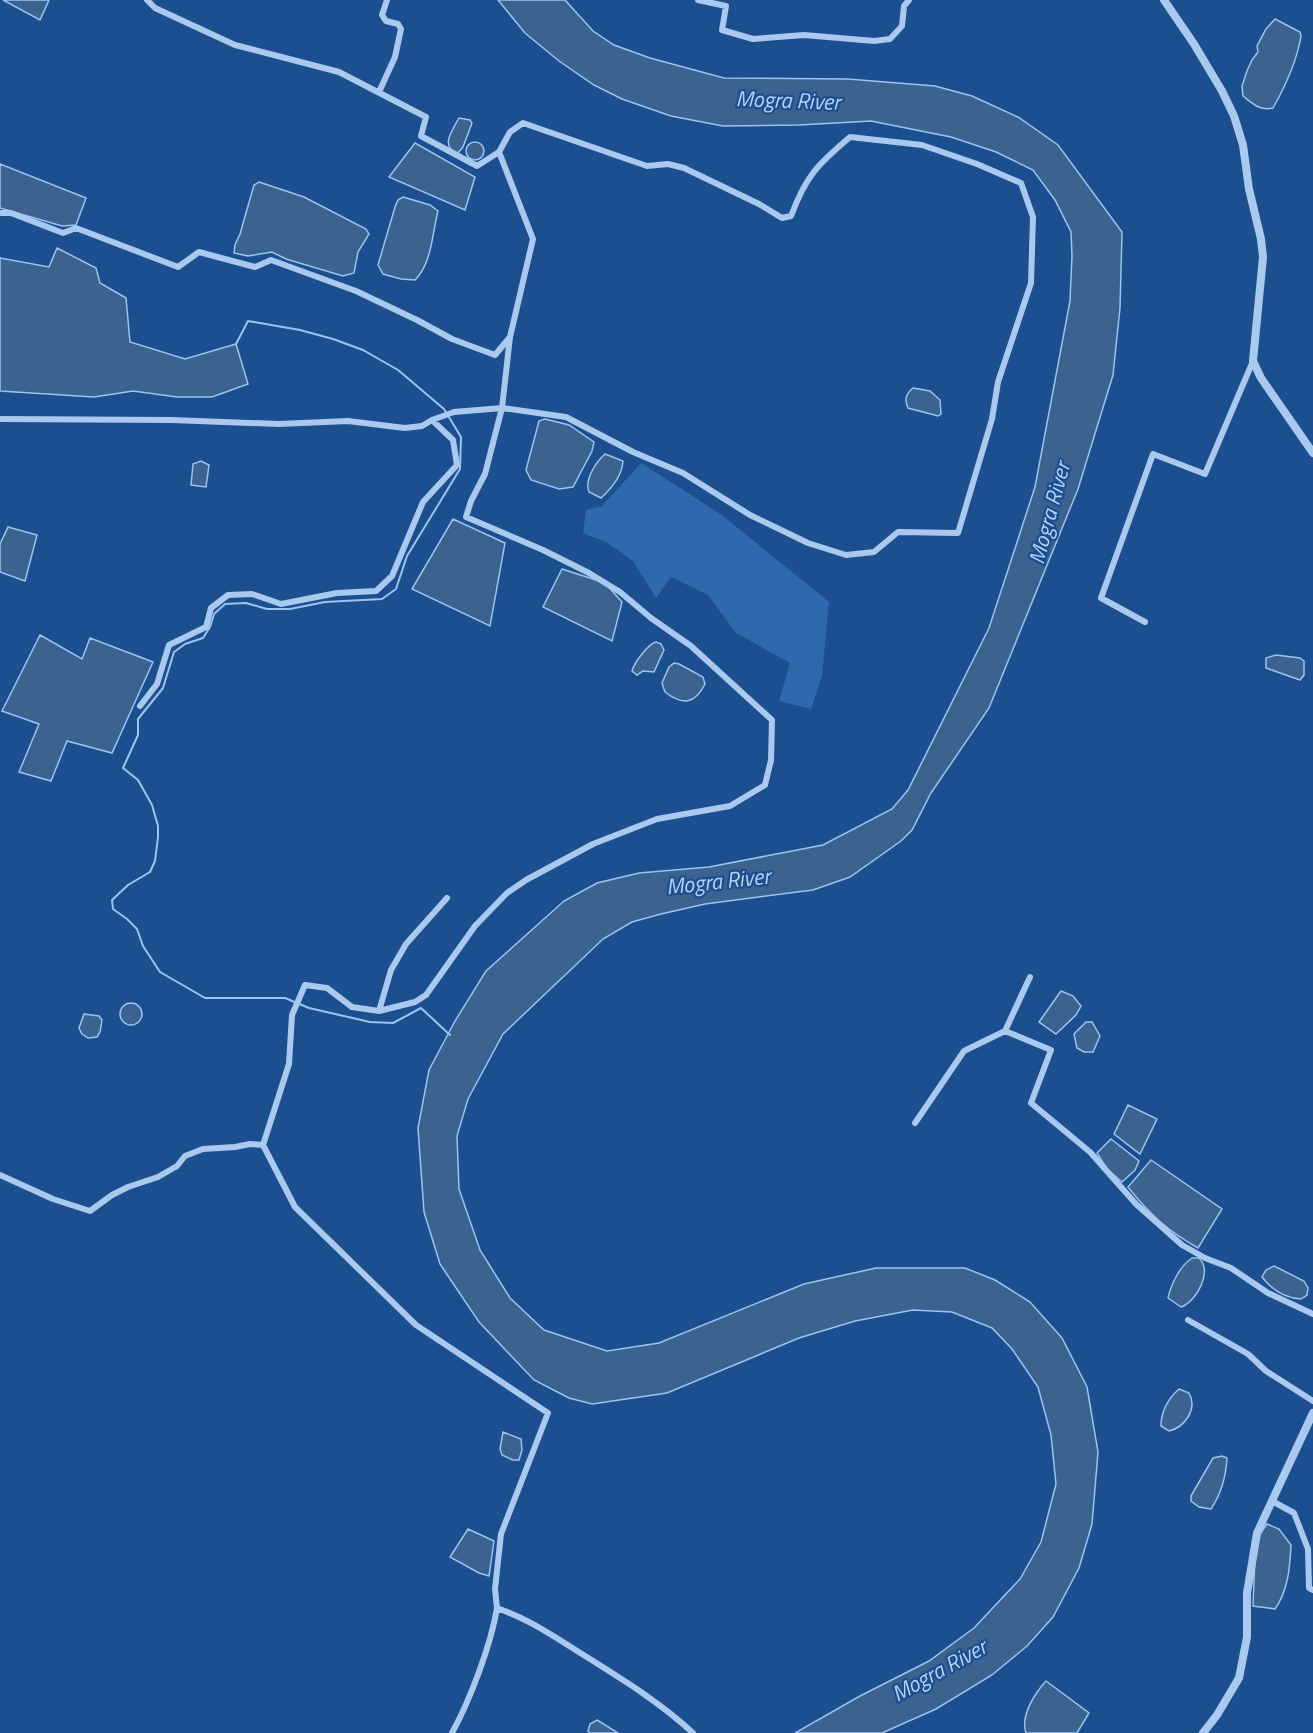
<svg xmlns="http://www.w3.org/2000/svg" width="1313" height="1733" viewBox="0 0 1313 1733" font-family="'Titillium Web',sans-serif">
<rect width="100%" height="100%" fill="#1b4f8f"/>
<!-- green -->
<path fill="#2e69ad" d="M641 463 722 515 829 602 822 676 811 709 779 701 790 663 736 633 708 595 671 577 656 598 633 561 606 542 583 533 586 510 602 506Z"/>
<!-- water -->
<path fill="#3c6290" stroke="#9cc4f0" stroke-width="1.5" d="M3 0H49L40 20Z
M498 0H565L593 31 614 45 650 58 724 78 848 79 935 86 972 96 1018 117 1058 145 1122 232 1120 308 1113 375 1078 489 989 708 931 793 912 830 901 841 850 877 813 890 705 904 661 914 632 922 603 939 503 1034 468 1099 457 1136 459 1189 480 1250 510 1298 544 1330 607 1351 659 1343 804 1284 876 1268H965L995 1280 1030 1302 1062 1338 1087 1387 1098 1452 1092 1524 1079 1568 1053 1617 1027 1646 992 1675 936 1709 882 1733H795L860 1696 929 1661 974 1628 1020 1579 1041 1542 1056 1484 1051 1435 1038 1387 1012 1349 992 1328 952 1312 913 1310 855 1321 799 1338 667 1393 592 1404 569 1398 534 1380 479 1322 440 1264 424 1212 418 1128 429 1070 455 1021 486 971 564 901 597 883 639 873 709 867 823 845 892 809 908 790 989 628 1035 487 1070 301 1072 256 1071 232 1055 200 1033 170 996 152 951 137 871 121 799 125 723 126 671 116 622 99 594 85 559 61 525 33Z
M1275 19 1300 32 1301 36C1297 61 1286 85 1273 108 1260 111 1253 104 1243 96L1242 86 1247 71 1252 60 1258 52 1257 46 1266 29Z
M459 118 470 120 472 123 463 147 458 153C439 148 453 129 459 118Z
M466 151a9 9 0 1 1 18 0a9 9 0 1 1-18 0Z
M415 143 475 177 465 210 389 177Z
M0 164 86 198 76 225 62 226 0 208Z
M259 182 304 197 366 229 369 234 358 252 354 273 343 276 286 259 272 252 248 256 234 253 235 245 240 234 254 185Z
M403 197 430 205 438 211C432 234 432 263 415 280L401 279 383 274 378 265 395 207 398 200Z
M57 248 96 268 100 283 126 298 130 342 185 359 236 344 248 384 212 397H177L133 391 94 397 0 391V258L49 267Z
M913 388 930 391 940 400 941 414 938 416 908 408C904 399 906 394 913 388Z
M545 419 569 425 594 442 592 451 573 487 559 489 531 480 526 470 539 421Z
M605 454 623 461C622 476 611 489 601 498L589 492C584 480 596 462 605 454Z
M201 461 209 465 206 487 191 485 193 464Z
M453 519 505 543 490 626 412 589Z
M8 527 37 535 25 581 0 572V544Z
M562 569 605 583 622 602 612 641 543 607Z
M40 635 82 659 90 638 153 662 112 753 67 741 51 781 19 772 39 724 2 711Z
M656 642 661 644 664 650 654 672 643 671 637 675 632 671C634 663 648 644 656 642Z
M1276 655 1300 658 1304 661V675L1300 680 1266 668V658Z
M674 663 679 664 703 677 705 684C695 704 683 706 665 692L662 683 669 667Z
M1061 991 1073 996 1081 1006 1076 1015 1056 1034 1039 1022Z
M120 1014a11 11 0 1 1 22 0a11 11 0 1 1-22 0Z
M84 1014 99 1016 102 1020 100 1032 97 1037 88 1038 82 1034 79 1028Z
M1086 1022H1092L1100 1036 1093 1052H1084L1077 1048 1074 1034Z
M1128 1105 1157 1119 1140 1154 1114 1134Z
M1111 1139 1139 1161 1135 1170 1122 1182 1107 1169 1097 1153Z
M1151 1160 1222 1209 1198 1248C1168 1231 1149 1214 1128 1187Z
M1192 1258H1199C1213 1271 1197 1301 1181 1307L1168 1298C1171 1284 1180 1266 1192 1258Z
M1274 1266 1304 1281 1308 1288 1307 1295 1301 1299C1284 1298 1272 1290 1262 1277L1266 1270Z
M1179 1389 1189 1393C1198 1409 1185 1427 1169 1431L1161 1426C1161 1410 1168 1399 1179 1389Z
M503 1432 521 1439 522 1450 519 1460H513L502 1455 500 1449Z
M1222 1456 1227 1458C1226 1476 1221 1494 1211 1509L1199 1507 1191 1501V1496L1213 1458Z
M1267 1524 1279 1529 1291 1545C1290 1567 1288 1591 1275 1609L1253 1606 1255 1556 1258 1537Z
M468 1529 494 1541 489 1576 479 1573 450 1557Z
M1046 1681 1089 1713 1077 1733H1026C1020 1716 1035 1693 1046 1681Z
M597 1720 618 1733H590L588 1731 590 1724Z"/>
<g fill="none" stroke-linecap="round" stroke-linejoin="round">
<!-- stream -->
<path stroke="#9cc4f0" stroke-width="2" d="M236 344 248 321 300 330 333 339 363 350 398 370 444 409 461 437 460 469 407 556 396 589 382 599 325 602 290 609H267L246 603 225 604 214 614 210 627 203 638 185 644 174 652 163 688 138 719V735L123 768 138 780 152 805 158 826V837L155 861 150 872 128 885 112 900 113 909 127 919 137 929 143 946 160 972 205 998H285L309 1008 370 1022 393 1023 421 1008 450 1035"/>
<!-- minor -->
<path stroke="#a9c9ee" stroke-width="6" d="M147 0 155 8 235 45 339 72 426 117 421 136 477 166 499 152 533 239 510 337
M698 0 726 6 722 30 753 39 804 35 874 41 890 39 902 26 904 6 909 0
M379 92 395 57 401 29 398 24 386 21 382 15 387 0
M0 213H11L63 233 76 228 178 267 199 252 255 267 271 260 356 291 417 320 452 339 495 355 510 337 502 408 485 474 471 501 466 517 543 550 589 573 620 592 651 618 691 646 772 720 771 760 765 785 730 806 657 819 593 844 526 880 507 893 475 926 426 995 415 1002 379 1011
M0 419 171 420 279 424 348 421 405 428 422 426 432 420 454 412 502 408 566 417 633 452 683 473 750 515 808 543 846 555 874 552 898 532 958 533 992 419 998 382 1031 283 1033 217 1021 183 977 164 922 145 850 137C817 165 806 176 791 216L782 218 759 204 684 168 668 164 647 166 523 123 510 132 499 152
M1145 622 1101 598 1153 454 1205 474 1253 361
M140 706 157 684 169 645 206 627 211 608 228 595 252 594 281 604 337 593 376 591 392 576 423 502 457 465 453 440 432 420
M1030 977 1005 1031 1051 1050 1031 1103 1090 1152 1136 1204 1182 1245 1205 1258 1231 1268 1268 1293 1313 1314
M915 1123 964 1051 1005 1031
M263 1145 289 1064 292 1015 305 985 327 988 352 1007 379 1011 391 970 406 944 447 898
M0 1175 53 1199 90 1211 112 1195 128 1187 158 1177 177 1166 185 1156 203 1149 235 1147 250 1144 263 1145 295 1207 416 1325 548 1413 501 1534 495 1589 497 1608
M1188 1320 1248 1354 1266 1371 1313 1401
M1272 1501 1294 1513 1308 1549 1309 1588 1313 1590
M452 1733C470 1700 491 1645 497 1608 524 1618 539 1627 563 1642 608 1671 653 1696 693 1733"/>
<!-- tertiary -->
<path stroke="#a9c9ee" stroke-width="8" d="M1164 0 1194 44 1222 91 1234 116 1243 145 1249 189 1261 239 1263 257 1253 361 1261 378 1313 453
M1203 1733 1217 1715 1239 1678 1247 1637V1593L1257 1533 1313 1413"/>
</g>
<g text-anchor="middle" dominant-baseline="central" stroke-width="4.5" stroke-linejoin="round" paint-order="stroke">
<!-- water labels -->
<g font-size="22" font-style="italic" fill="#b5d3f5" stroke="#1b4f8f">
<text transform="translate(788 100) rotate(2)">Mogra River</text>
<text transform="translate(1049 513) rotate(-75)">Mogra River</text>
<text transform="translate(718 881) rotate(-6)">Mogra River</text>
<text transform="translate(939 1670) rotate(-29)">Mogra River</text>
</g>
</g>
</svg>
